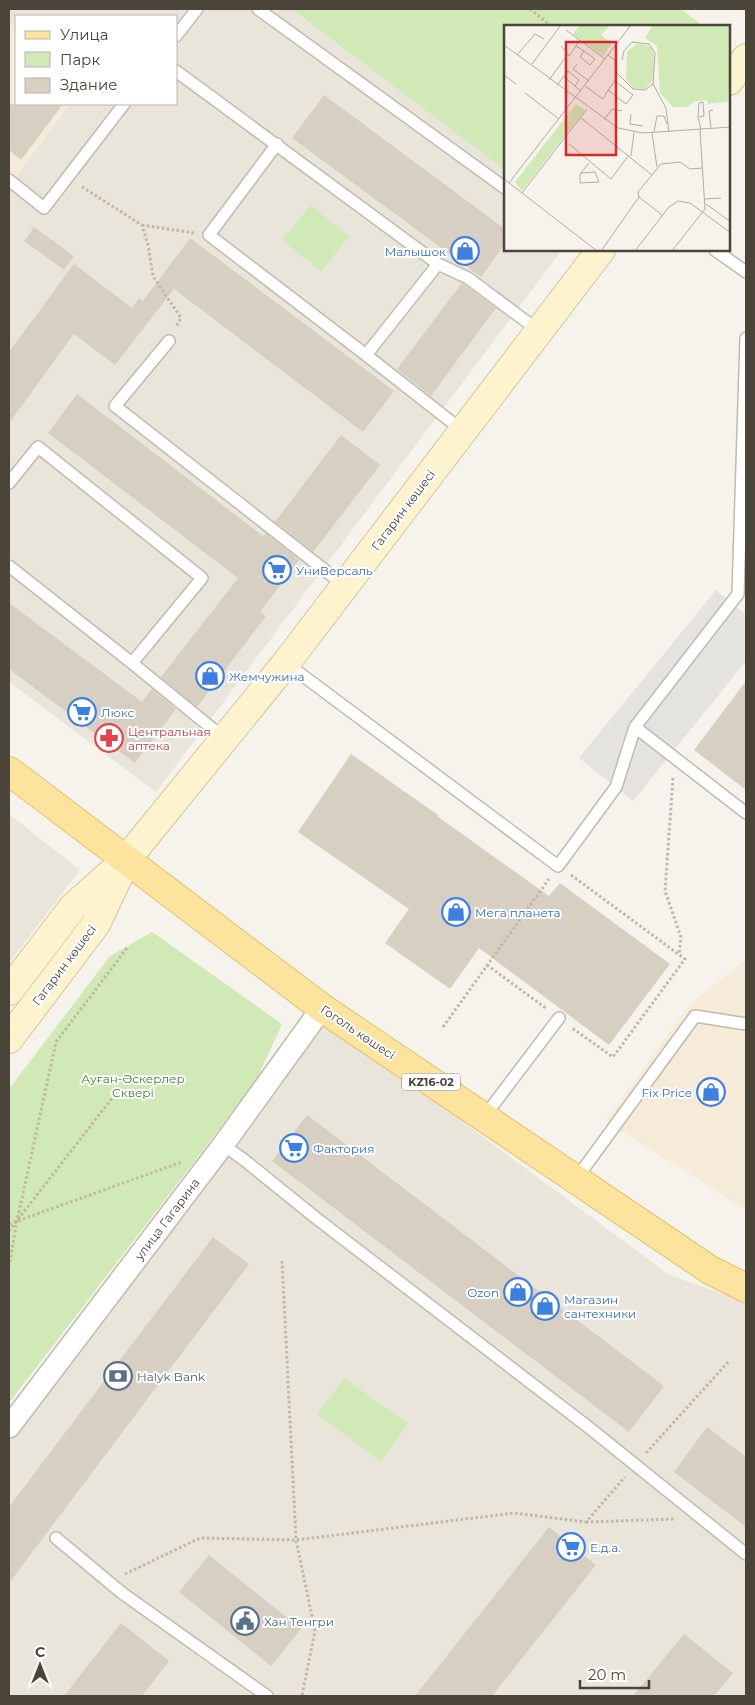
<svg xmlns="http://www.w3.org/2000/svg" width="755" height="1705" viewBox="0 0 755 1705" font-family="Montserrat,sans-serif">
<rect width="100%" height="100%" fill="#f6f3ec"/>
<!-- residential -->
<path fill="#e9e5da" d="M9 9H290L505 169V250H562L156 792 9 682V186L70 104H176V16H16V29L9 23Z
M9 814 80 870 9 963Z
M321 1016 669 1275 746 1302V1696H9V1423Z"/>
<!-- commercial -->
<path fill="#f6ead9" d="M9 23 16 29V104H70L9 186Z
M746 957V1210L606 1121 690 1004 742 963Z"/>
<!-- green -->
<path fill="#d1e8b7" d="M291 9H681L702 25 700 26H505V170Z
M311 205 349 237 321 271 282 240Z
M152 932 282 1024 256 1081 9 1403V1089L110 956Z
M344 1378 408 1424 381 1461 317 1415Z"/>
<!-- parking -->
<path fill="#e5e3e0" d="M716 590 746 615V661L633 801 579 758Z"/>
<!-- building -->
<path fill="#d7cfc2" d="M324 95 505 229V244L481 277 292 138Z
M9 104H63L21 160 9 150Z
M34 227 74 256 64 270 24 241Z
M190 238 394 391 363 432 174 289 115 365 74 334 9 423V352L74 264 132 308 139 298 143 301Z
M462 283 496 308 431 396 397 369Z
M77 394 263 536 266 533 299 560 260 612 266 616 197 707 161 677 238 578 48 433Z
M341 435 380 465 313 552 275 522Z
M9 603 142 702 152 689 176 709 135 763 9 669Z
M746 681V790L694 750Z
M351 754 438 815 437 816 549 896 560 883 670 964 609 1045 479 948 450 989 385 943 409 909 298 832Z
M307 1115 664 1386 629 1432 272 1161Z
M213 1237 249 1264 9 1583V1507Z
M707 1427 746 1457V1527L674 1472Z
M549 1527 596 1565 492 1696H415Z
M209 1555 301 1629 271 1666 179 1592Z
M121 1623 169 1661 142 1696H64Z
M684 1634 733 1673 714 1696H633Z"/>
<g fill="none" stroke-linecap="round" stroke-linejoin="round">
<defs>
<path id="lane" d="M258 9 505 188
M176 36 197 9
M176 71 438 264 366 355 209 235 277 144
M9 180 44 208 124 104
M715 250 746 272
M438 264 468 278 539 331
M746 338 738 594 635 727 746 813
M169 341 115 406 345 586
M366 355 463 431
M9 483 38 447 202 578 132 663
M9 566 132 663 225 739
M286 663 558 866 616 787 635 727
M484 1117 559 1018
M223 1145 243 1159 316 1218 587 1426 746 1554
M576 1179 695 1016 746 1024
M56 1538 122 1593 267 1696"/>
<path id="street" d="M9 1427 223 1145 322 1008"/>
<path id="secondary" d="M729 81 746 58
M9 991 73 907 126 860 286 663 601 250
M9 1039 96 924 121 871"/>
<path id="primary" d="M9 771 322 1008 710 1270 746 1288"/>
</defs>
<!-- lane casing -->
<use href="#lane" stroke="#c1bbae" stroke-width="14"/>
<!-- street casing -->
<use href="#street" stroke="#c1bbae" stroke-width="24"/>
<!-- secondary casing -->
<use href="#secondary" stroke="#d4c79d" stroke-width="30"/>
<!-- primary casing -->
<use href="#primary" stroke="#e2c26e" stroke-width="30"/>
<!-- path -->
<path stroke="#c3b7a0" stroke-width="3" stroke-dasharray="2.5 2.5" stroke-linecap="butt" d="M530 9 551 26
M82 187 142 225 148 245 153 276 181 318 176 327
M142 225 194 233
M673 778 665 891 681 937 679 954
M571 875 685 959 613 1057 572 1028
M487 965 547 1009
M443 1027 549 879
M9 1224 182 1162
M9 1231 113 1097
M282 1261 296 1540 315 1631 302 1696
M9 1267 17 1221 56 1042 127 948
M646 1453 729 1361
M586 1522 675 1519
M125 1574 200 1538 296 1540 514 1513 586 1522 625 1477"/>
<!-- lane -->
<use href="#lane" stroke="#fff" stroke-width="11"/>
<!-- street -->
<use href="#street" stroke="#fff" stroke-width="21"/>
<!-- secondary -->
<use href="#secondary" stroke="#fdf3ce" stroke-width="28"/>
<!-- primary -->
<use href="#primary" stroke="#fce49f" stroke-width="28"/>
</g>
<!-- icons -->
<defs>
<symbol id="shop-ring" viewBox="-11 -11 22 22"><circle r="9.5" fill="#fff" stroke="#3f7fe0" stroke-width="1.5"/><path d="M-5-2.5h2.3a2.7 3.5 0 0 1 5.4 0H5L5.5 6h-11ZM-1.5-2.5h3a1.5 2.3 0 0 0-3 0Z" fill="#3f7fe0"/></symbol>
<symbol id="supermarket-ring" viewBox="-11 -11 22 22"><circle r="9.5" fill="#fff" stroke="#3f7fe0" stroke-width="1.5"/><path d="M-6-5.5h2.5l.6 2H6L4.5 2H-2.5L-4.4-4H-6ZM-1.5 3.2a1.3 1.3 0 1 0 .1 0ZM3 3.2a1.3 1.3 0 1 0 .1 0Z" fill="#3f7fe0"/></symbol>
<symbol id="pharmacy-ring" viewBox="-11 -11 22 22"><circle r="9.5" fill="#fff" stroke="#e0444e" stroke-width="1.5"/><path d="M-2-6h4v4h4v4h-4v4h-4v-4h-4v-4h4Z" fill="#e0444e"/></symbol>
<symbol id="bank-ring" viewBox="-11 -11 22 22"><circle r="9.5" fill="#fff" stroke="#5c6f8a" stroke-width="1.5"/><path d="M-6-4H6V4H-6ZM0-2.3a2.3 2.3 0 1 0 0 4.6a2.3 2.3 0 1 0 0-4.6Z" fill="#5c6f8a"/></symbol>
<symbol id="civic-ring" viewBox="-11 -11 22 22"><circle r="9.5" fill="#fff" stroke="#5c6f8a" stroke-width="1.5"/><path d="M-.6-6.5H3V-4.5H.6V-3L4-1V1h2V6H-6V1h2V-1L-.6-3ZM-1.2 2.5V6h2.4V2.5Z" fill="#5c6f8a"/></symbol>
</defs>
<g fill-rule="evenodd">
<use href="#shop-ring" x="449" y="235" width="32" height="32"/>
<use href="#supermarket-ring" x="261" y="554" width="32" height="32"/>
<use href="#shop-ring" x="194" y="660" width="32" height="32"/>
<use href="#supermarket-ring" x="66" y="696" width="32" height="32"/>
<use href="#pharmacy-ring" x="93" y="722" width="32" height="32"/>
<use href="#shop-ring" x="440" y="896" width="32" height="32"/>
<use href="#shop-ring" x="695" y="1076" width="32" height="32"/>
<use href="#supermarket-ring" x="278" y="1132" width="32" height="32"/>
<use href="#shop-ring" x="502" y="1276" width="32" height="32"/>
<use href="#shop-ring" x="529" y="1290" width="32" height="32"/>
<use href="#bank-ring" x="102" y="1360" width="32" height="32"/>
<use href="#supermarket-ring" x="555" y="1531" width="32" height="32"/>
<use href="#civic-ring" x="229" y="1605" width="32" height="32"/>
</g>
<g text-anchor="middle" dominant-baseline="central" stroke-width="4" stroke-linejoin="round" paint-order="stroke">
<!-- shield labels -->
<rect fill="#fff" stroke="#807c74" stroke-width="1" x="402" y="1073.5" width="58" height="17" rx="4"/>
<g font-size="11" font-weight="bold" fill="#4a4439">
<text x="431" y="1082">KZ16-02</text>
</g>
<!-- shop labels -->
<g font-size="12" fill="#366cbe" stroke="#fff" text-anchor="start">
<text x="446" y="251" text-anchor="end">Малышок</text>
<text x="296" y="570">УниВерсаль</text>
<text x="229" y="676">Жемчужина</text>
<text x="101" y="712">Люкс</text>
<text x="475" y="912">Мега планета</text>
<text x="692" y="1092" text-anchor="end">Fix Price</text>
<text x="313" y="1148">Фактория</text>
<text x="499" y="1292" text-anchor="end">Ozon</text>
<text x="564" y="1299">Магазин<tspan x="564" dy="14">сантехники</tspan></text>
<text x="590" y="1547">Е.д.а.</text>
</g>
<!-- street labels -->
<g font-size="12" fill="#4a4439" stroke="#fff">
<text transform="translate(403 510) rotate(-53)">Гагарин көшесі</text>
<text transform="translate(64 965) rotate(-53)">Гагарин көшесі</text>
<text transform="translate(358 1032) rotate(34)">Гоголь көшесі</text>
<text transform="translate(167 1219) rotate(-53)">улица Гагарина</text>
</g>
<!-- health labels -->
<g font-size="12" fill="#be3a42" stroke="#fff" text-anchor="start">
<text x="128" y="731">Центральная<tspan x="128" dy="14">аптека</tspan></text>
</g>
<!-- park labels -->
<g font-size="12" fill="#497c2d" stroke="#fff">
<text x="133" y="1078">Ауған-Әскерлер<tspan x="133" dy="14">Сквері</tspan></text>
</g>
<!-- service labels -->
<g font-size="12" fill="#4e5e75" stroke="#fff" text-anchor="start">
<text x="137" y="1376">Halyk Bank</text>
<text x="264" y="1621">Хан Тенгри</text>
</g>
</g>
<!-- overview -->
<g transform="translate(504 25)">
<rect width="226" height="226" fill="#f6f3ec"/>
<path d="M76 0 105 1 97 10 108 18 99 31 69 9ZM149 0H226V76L204 79 203 75 191 76 183 82H169L156 68 153 21 141 13ZM134 18 147 22 150 30 149 54 141 64 129 63 122 54 123 27ZM72 79 81 85 18 166 11 157Z" fill="#d1e8b7"/>
<path fill="none" stroke="#b1ada4" stroke-width="1" d="M62 5 101 34M0 20 114 103 139 108 227 102M57 21 65 31 76 15M72 21 80 26 91 34 86 40 76 32 80 26M13 30 31 9 40 14M104 30 111 35V56L129 70 122 79 104 65 111 56M28 39 57 0M73 39 69 44 85 56M111 46 129 64 141 65 149 59 151 28 145 19 128 17 120 26 118 35M0 50 12 59M60 52 77 66M45 55 61 33M149 59 162 83 165 107M53 60 64 46 75 55 71 61M81 61 99 74 104 65M21 68 55 94M127 89 126 99 139 101M195 92 200 91 199 77 195 78 194 92 197 105M77 93 148 150M100 95 108 84 118 86M207 103 205 86 209 85M150 107 153 91H160L163 99M148 108 153 142M65 119 107 154 125 130M127 131 130 107M77 148 91 147 95 157 76 158V149L85 138M0 154 93 226M5 158 127 0M18 168 83 84M135 172 158 190M201 174 217 173M202 179 227 197M97 226 135 172 134 167 157 139 176 137 186 144 199 143M131 226 164 183 174 176 186 178 227 208M168 226 201 184 196 105"/>
<path fill="#d62828" fill-opacity="0.15" stroke="#d62828" stroke-width="2.5" d="M62 17H112V130H62Z"/>
<rect width="226" height="226" fill="none" stroke="#4a4439" stroke-width="2.5"/>
</g>
<!-- border -->
<rect width="755" height="1705" fill="none" stroke="#4a4439" stroke-width="20"/>
<!-- legend -->
<rect x="15" y="15" width="162" height="90" fill="#ffffff" stroke="#b7b4b0"/>
<rect x="25" y="31" width="25" height="8" fill="#fce49f" stroke="#b7b4b0"/>
<text x="60" y="40" font-size="15" fill="#4a4439">Улица</text>
<rect x="25" y="52" width="25" height="15" fill="#d1e8b7" stroke="#b7b4b0"/>
<text x="60" y="65" font-size="15" fill="#4a4439">Парк</text>
<rect x="25" y="78" width="25" height="15" fill="#d7cfc2" stroke="#b7b4b0"/>
<text x="60" y="90" font-size="15" fill="#4a4439">Здание</text>
<!-- north arrow -->
<g transform="translate(40 1665)" stroke="#ffffff" stroke-width="4" paint-order="stroke">
<path d="M0-4L9 19L0 12L-9 19Z" fill="#4a4439"/>
<text y="-8" font-size="14" font-weight="bold" text-anchor="middle" fill="#4a4439">С</text>
</g>
<!-- scale -->
<path d="M580 1680v8h69v-8" fill="none" stroke="#4a4439" stroke-width="2.5"/>
<text x="588" y="1680" font-size="15" fill="#4a4439" stroke="#ffffff" stroke-width="4" paint-order="stroke">20 m</text>
</svg>
